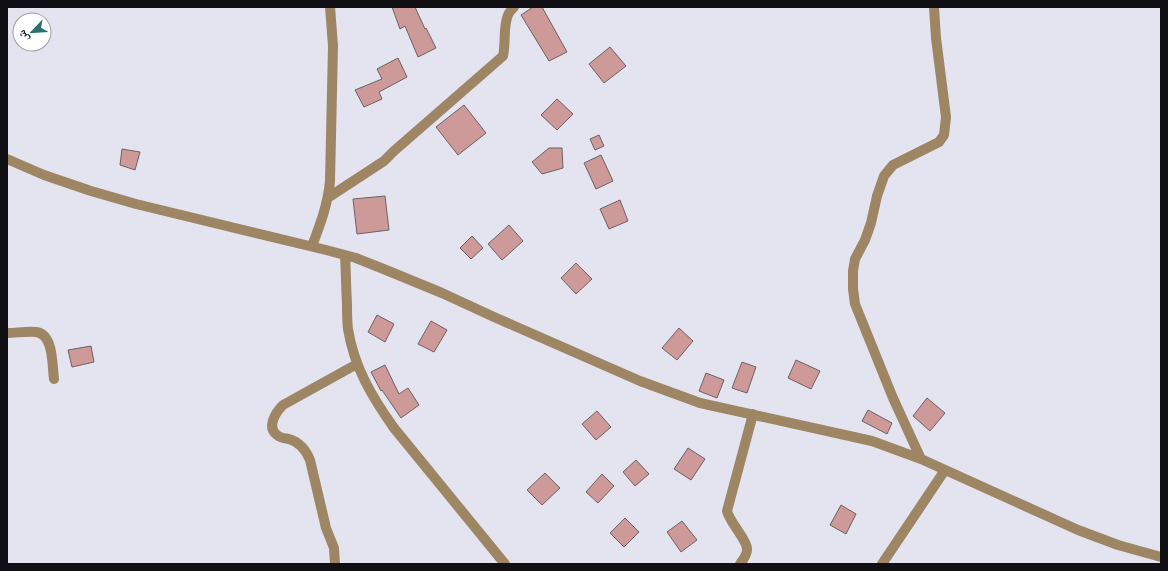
<svg xmlns="http://www.w3.org/2000/svg" width="1168" height="571" viewBox="0 0 1168 571" font-family="'PT Serif','Noto Naskh Arabic',serif">
<rect width="100%" height="100%" fill="#e3e4f0"/>
<!-- building -->
<path fill="#ce9a99" stroke="#6d6160" d="M392 7H415L425 29 426 28 436 48 418 57 405 26 400 29Z
M533 7H542L567 52 549 61 521 15Z
M610 47 626 66 604 83 589 64Z
M398 58 407 77 379 92 382 99 364 107 355 90 382 79 377 69Z
M557 99 573 114 557 130 541 115Z
M464 105 486 133 458 155 436 127Z
M599 135 604 146 595 150 590 139Z
M549 148H562L563 168 542 174 532 162Z
M122 149 140 152 135 170 120 165Z
M601 155 613 181 596 189 584 163Z
M385 196 389 230 357 234 353 199Z
M620 200 628 221 609 229 600 209Z
M509 225 523 241 502 260 488 244Z
M472 236 483 248 471 259 460 248Z
M576 263 592 279 576 294 561 278Z
M377 315 394 324 385 342 368 332Z
M431 321 447 330 434 352 418 344Z
M679 328 693 341 677 360 662 348Z
M91 346 94 362 72 367 68 350Z
M796 360 820 371 811 389 788 378Z
M742 362 756 367 747 393 732 388Z
M385 365 399 394 408 388 419 405 401 418 382 390 381 391 371 372Z
M706 373 724 380 717 398 699 391Z
M927 398 945 413 930 431 913 416Z
M868 410 892 423 887 434 862 421Z
M597 411 611 427 596 440 582 424Z
M688 448 705 459 691 480 674 469Z
M636 460 649 474 635 486 623 472Z
M545 473 560 488 542 505 527 490Z
M602 474 614 486 598 503 586 492Z
M841 505 856 514 846 534 830 525Z
M625 518 639 532 624 547 610 533Z
M682 521 697 540 681 552 667 532Z"/>
<g fill="none" stroke-linecap="round" stroke-linejoin="round">
<!-- minor -->
<path stroke="#9e8665" stroke-width="10" d="M7 159 44 175 91 191 136 204 326 250 356 258 386 270 442 293 494 317 640 381 700 403 872 441 921 459 1078 530 1118 545 1161 557
M329 197 384 161 394 151 503 56C506 43 503 26 508 15 509 12 512 9 514 7
M312 246C320 225 328 204 330 181L333 46 330 7
M345 255C346 272 346 288 347 304 347 312 347 321 348 329 354 367 372 397 394 428L505 564
M7 333C16 333 27 331 36 332 54 334 52 366 54 379
M921 459 893 398 855 304 853 289V271L855 259 865 240 871 223 877 196 884 176 893 165 939 142 944 135 946 117 936 38 934 7
M335 564 334 548 326 528 310 460C306 450 299 442 289 439 284 438 280 438 277 435 266 427 276 412 283 405L357 364
M740 564C743 560 747 555 747 550 748 541 730 523 727 511L753 414
M882 564 945 470"/>
</g>
<!-- border -->
<rect width="1168" height="571" fill="none" stroke="#101014" stroke-width="16"/>
<!-- north arrow -->
<g transform="translate(32 32) rotate(245)"><circle r="19" fill="#ffffff" stroke="#9f9fa1"/>
<path d="M0-3L7 15L0 10L-7 15Z" fill="#28716c"/>
<text y="-6" font-size="11" font-weight="bold" text-anchor="middle" fill="#101014">ش</text>
</g>
</svg>
